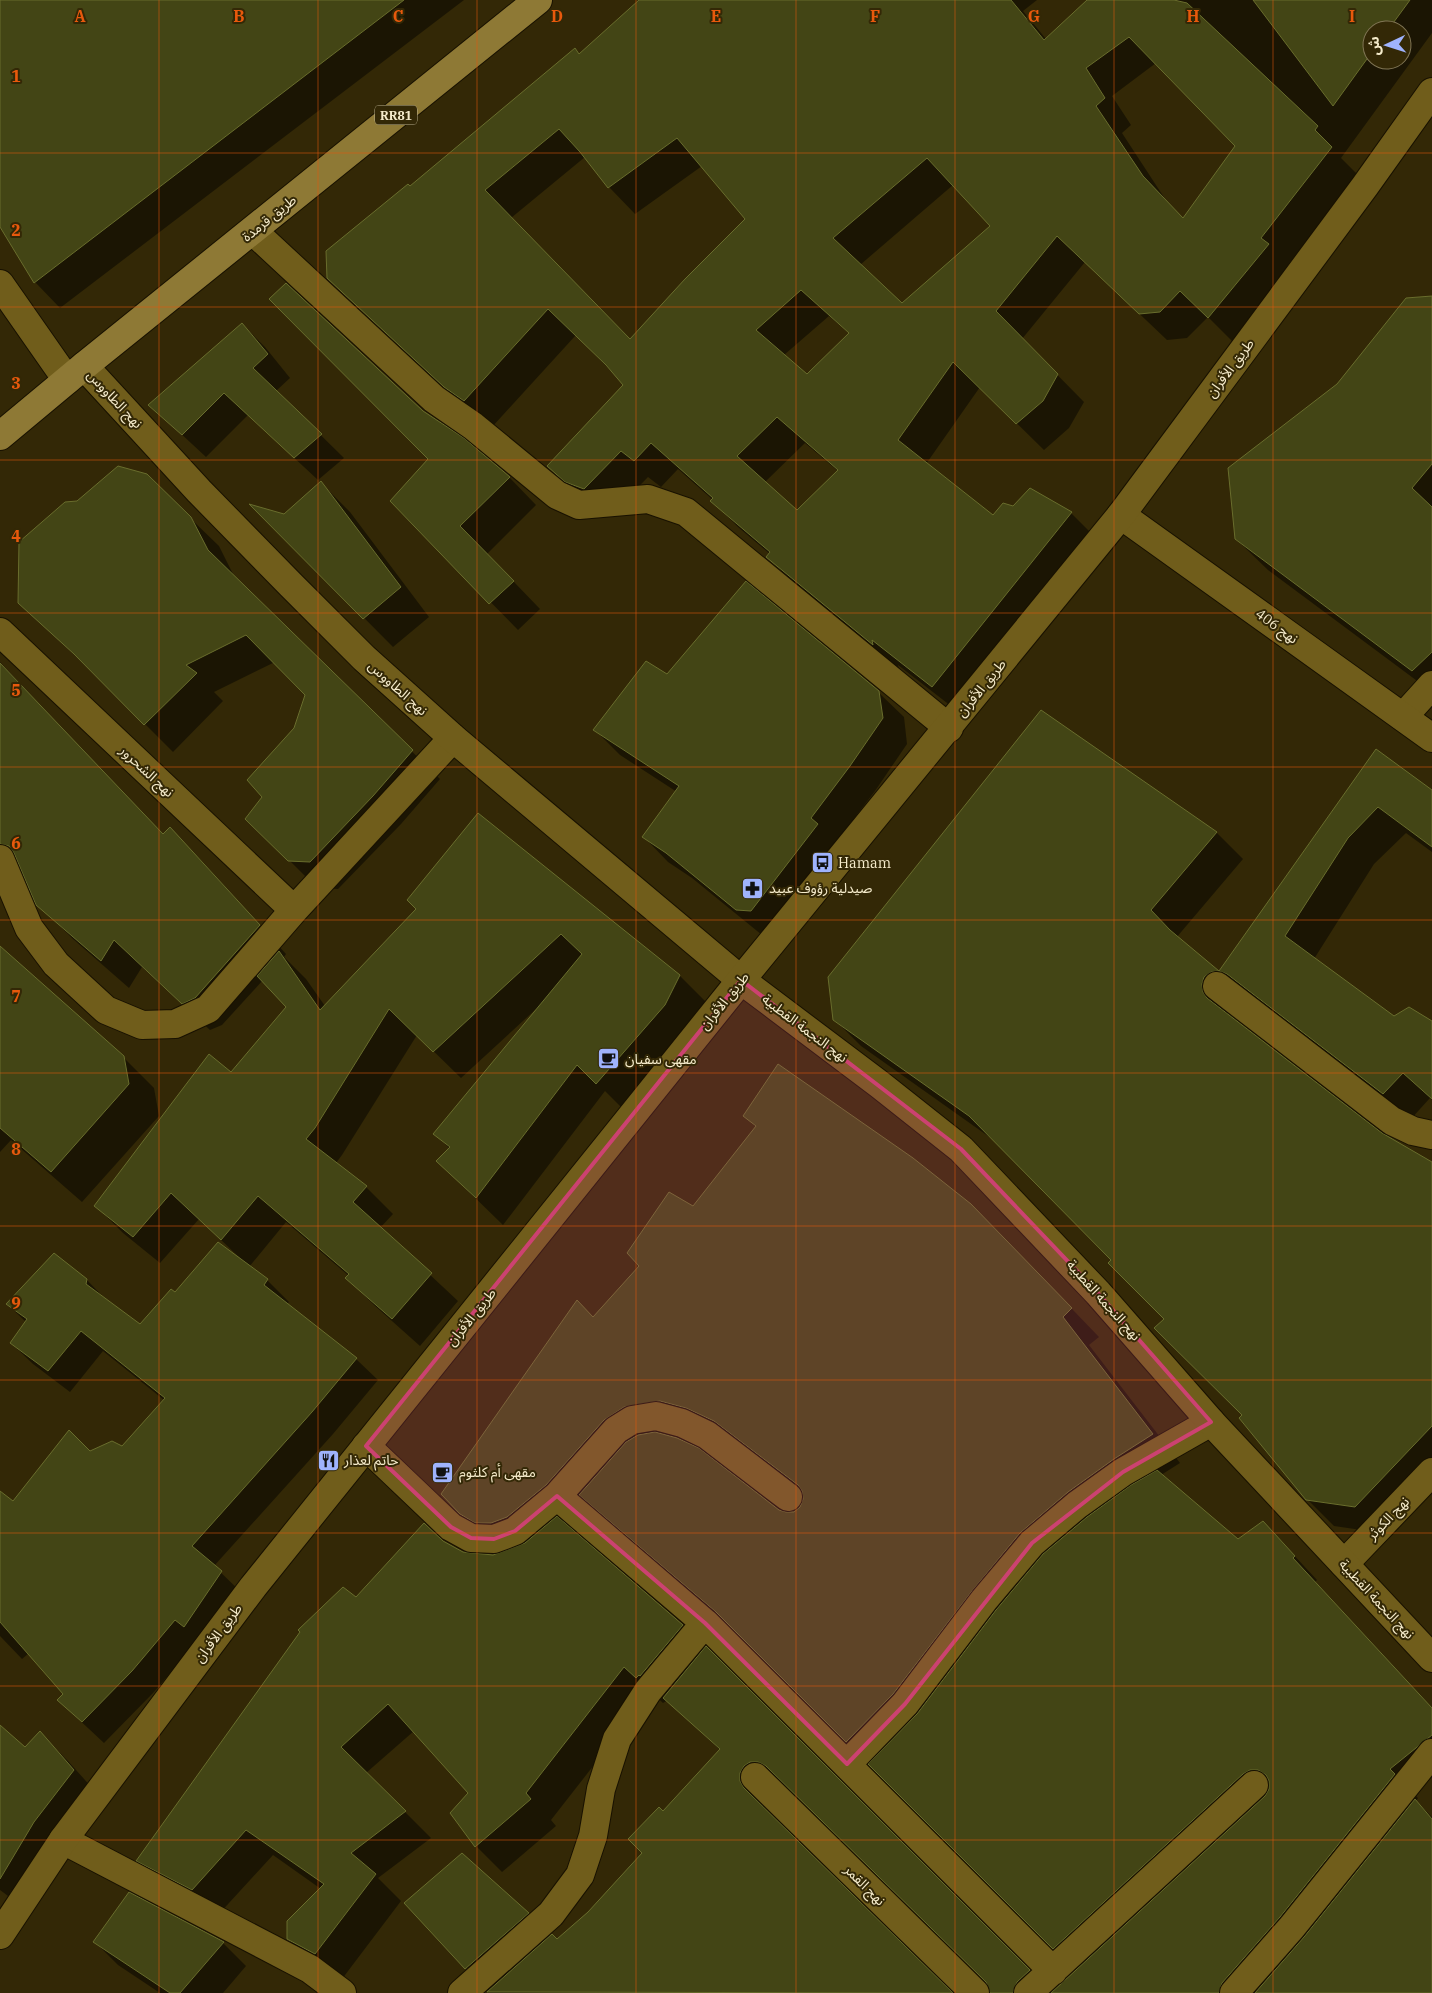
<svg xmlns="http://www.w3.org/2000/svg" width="1432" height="1993" viewBox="0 0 1432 1993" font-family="'IBM Plex Serif','Noto Sans Arabic',serif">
<rect width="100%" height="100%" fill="#332806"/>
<!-- shadow -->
<path fill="#0007" fill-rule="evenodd" d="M0 0H464L60 308 35 282 0 224Z
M644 0H1037L1023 11 1046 39 1089 0H1432V33L1341 158 1358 175 1288 265 1295 272 1235 344 1208 317 1187 338 1167 340 1085 262 1022 339 1084 402 1069 428 1044 450 980 387 926 464 993 516 1013 508 1071 513 1098 540 960 713 898 665 899 670 794 584 768 557 770 554 738 527 712 501 713 500 678 469 661 487 648 477 611 515 575 493 549 466 625 385 576 335 492 427 472 413 328 278 409 188 575 50 580 55ZM1372 30H1402V60H1372ZM1156 63 1236 146 1184 219 1169 205 1122 133 1131 125 1112 96ZM585 157 609 187 635 214 702 166 747 219 631 340 511 218ZM953 185 992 226 902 305 860 265ZM829 316 850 334 807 375 784 355ZM805 443 838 471 797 512 765 482Z
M1432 297V692L1268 570 1236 539 1338 385Z
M242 324 265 347 290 378 276 391 344 458 318 480 248 415 206 457 150 405Z
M423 412 509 477 536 505 487 554 540 609 518 630 391 501 430 459Z
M321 483 350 512 429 617 393 647 253 506 285 515Z
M190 518 219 546 235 578 440 779 401 824 338 889 317 888 247 818 263 797 296 729 306 694 275 662 214 692 223 701 173 752 100 679 19 602Z
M0 662 67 735 163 836 197 856 286 954 284 957 306 979 325 1006 418 909 478 815 680 976 707 1003 624 1110 605 1091 503 1225 465 1188 450 1149 435 1133 537 1010 536 1009 461 1078 417 1035 342 1155 336 1163 366 1187 393 1214 380 1228 458 1301 420 1346 374 1305 347 1278 349 1276 286 1222 249 1267 267 1280 289 1302 287 1304 356 1359 378 1380 333 1434 214 1566 243 1594 197 1641 154 1692 104 1743 58 1700 65 1694 29 1653 22 1659 0 1636V1492L13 1503 90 1452 122 1448 164 1400 103 1351 70 1392 33 1364 11 1343 26 1322 7 1304 87 1280 108 1302 140 1326 176 1294 239 1259 240 1258 199 1219 160 1263 123 1233 95 1205 231 1074 288 1007 263 980 222 1025 210 1030 142 967 129 988 73 939 45 911 0 805Z
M667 676 878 692 904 717 907 744 875 791 835 843 842 850 762 935 692 878 668 862 644 837 677 792 620 755 595 730Z
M1376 750 1432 792V852L1406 833 1374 864 1314 959 1394 1018 1432 1022V1100L1430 1098 1410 1120 1247 997 1221 970Z
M1216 832 1243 859 1176 938 1218 971 1244 997 1228 1011V1016L1382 1134 1432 1164V1481L1382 1533 1334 1526 1307 1499 1244 1415 1166 1319 1112 1260 995 1141 861 1046 834 1019Z
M0 947 123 1057 154 1088 159 1116 82 1202 11 1140 0 1152Z
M745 1116 999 1233 1099 1337 1089 1345 1180 1463 1161 1475 1238 1540 1263 1522 1317 1580 1315 1582 1432 1708V1777L1413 1793 1418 1798 1416 1801 1432 1817V1993H1053L1077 1971 745 1639 609 1522 586 1499 562 1522 706 1648 1051 1993H991L988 1982 791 1789 784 1785H775L763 1797V1805L767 1812 951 1993H487L489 1991 406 1903 528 1914 551 1937 557 1940 589 1913 644 1853 663 1813 720 1750 668 1700 663 1703 651 1692 551 1820 556 1826 502 1872 476 1846 469 1793 414 1731 366 1773 431 1838 378 1878 401 1901 342 1979 314 1965 288 1939 321 1889 273 1855 218 1915 164 1886 138 1860 356 1599 443 1542 463 1553 493 1556 507 1551 490 1542 443 1494 593 1318 693 1208 756 1127ZM689 1428 743 1448 803 1494 805 1499 801 1508 794 1513 785 1514 778 1511 656 1433Z
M0 1727 25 1749 40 1733 68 1761 102 1799 27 1910 0 1890Z
M95 1942 223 1943 246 1966 223 1993H160L118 1965Z"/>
<!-- building -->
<path fill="#434515" stroke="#696d2d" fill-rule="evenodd" d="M0 0H404L34 283 0 227Z
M639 0H1011L1044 40 1087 0H1174L1187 3 1318 126 1315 130 1332 147 1261 238 1269 244 1208 318 1180 291 1160 312 1139 314 1057 236 996 311 1058 374 1043 401 1016 424 953 362 898 440 993 515 1003 503 1013 506 1030 488 1072 512 932 687 872 640 873 645 766 557 770 552 710 501 713 498 651 443 634 461 621 451 584 489 565 482 547 466 623 385 606 365 548 309 464 401 444 387 327 278 326 251 408 184 410 186 575 48 579 54ZM1129 37 1235 146 1183 218 1143 176 1096 106 1105 98 1086 68ZM559 129 580 152 608 188 677 138 745 219 685 279 630 339 485 190ZM927 158 990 226 902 303 833 238ZM801 290 849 333 807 374 756 330ZM777 417 838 470 797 510 737 456Z
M1253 0H1410L1388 30H1372V52L1333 106Z
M286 283 423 411 464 438 510 477 460 526 514 581 489 604 390 501 428 459 269 299Z
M1432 296V464L1412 488 1432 507V652L1412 671 1235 539 1228 468 1337 384 1406 298Z
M242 323 268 354 253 368 322 434 294 458 224 393 182 435 148 405Z
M118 466 147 474 191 517 208 550 413 750 373 796 310 862 288 861 245 819 262 797 247 780 294 728 305 695 246 635 186 665 197 673 144 725 74 654 18 603 19 542 65 502 77 501Z
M321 481 401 587 363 619 249 504 284 514Z
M746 581 879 691 883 718 850 766 811 818 818 824 751 911 736 910 666 853 642 837 679 786 593 730 646 661 667 674Z
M0 663 163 834 170 827 260 925 195 998 182 1004 114 940 101 961 36 905 14 853 9 846 0 844Z
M1041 710 1217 832 1151 910 1170 930 1219 971 1211 972 1204 977 1202 984 1203 992 1207 998 1382 1133 1432 1162V1426L1355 1507 1306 1500 1239 1418 1242 1415 1154 1328 1164 1319 1108 1263 1111 1260 969 1116 833 1020 828 977Z
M1376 749 1432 790V847L1378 807 1348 838 1285 936 1394 1016 1409 1007 1432 1021V1099L1403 1073 1383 1094 1227 974 1219 971Z
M478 813 680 975 665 1005 596 1084 577 1065 476 1198 436 1161 450 1147 433 1134 582 954 561 934 433 1052 389 1009 315 1128 306 1139 367 1186 353 1202 432 1273 392 1319 345 1278 349 1274 258 1196 221 1240 171 1193 133 1237 94 1206 209 1054 231 1072 286 1007 257 976 279 951 320 1010 416 909 407 900Z
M0 946 124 1056 129 1084 51 1172 0 1128Z
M778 1064 913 1158 971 1204 1072 1308 1063 1317 1153 1434 1114 1459 1068 1492 1020 1533 972 1591 893 1694 846 1742 716 1612 579 1495 626 1442 638 1435 655 1432 677 1438 699 1448 779 1510 786 1512H794L800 1507 803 1499 802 1491 798 1485 714 1421 686 1408 660 1401 624 1407 604 1420 546 1485 507 1517 491 1523H475L460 1514 441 1494 577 1300 593 1317 639 1266 627 1253 669 1192 693 1206 756 1126 743 1116Z
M218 1242 268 1279 264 1285 357 1358 312 1412 192 1546 222 1571 184 1627 175 1620 132 1671 82 1722 57 1700 63 1694 0 1622V1491L13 1501 69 1430 90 1451 112 1441 122 1446 165 1398 81 1331 48 1371 10 1343 27 1319 6 1304 54 1253 87 1279 86 1284 140 1324 171 1289 175 1292Z
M1157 1470 1238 1539 1263 1521 1295 1556 1293 1558 1432 1708V1735L1390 1769 1395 1774 1280 1917 1222 1983 1219 1993H1051L1265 1796 1269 1789V1781L1266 1775 1258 1770H1250L1243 1774 1053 1949 868 1764 917 1714 996 1610 1043 1554 1087 1517 1131 1485Z
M557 1516 683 1625 640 1676 639 1675 636 1678 624 1667 526 1793 531 1799 475 1847 450 1813 468 1793 388 1704 341 1747 406 1811 351 1853 376 1874 315 1954 287 1939V1921L324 1884 246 1830 192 1890 136 1861 300 1632 298 1630 343 1587 356 1597 424 1523 443 1541 463 1552 493 1555 525 1543Z
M706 1646 1030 1970 1017 1982 1013 1993H990L986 1982 766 1766 758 1762H750L744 1766 740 1773V1781L744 1788 953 1993 487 1992 552 1934 557 1939 588 1912 642 1853 628 1839 659 1807 663 1811 720 1749 663 1698Z
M0 1725 25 1747 40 1731 74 1770 34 1822 0 1879Z
M1415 1799 1432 1819V1993H1255L1304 1937Z
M462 1853 529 1913 465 1969 404 1903Z
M129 1892 224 1942 180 1993H170L93 1942Z"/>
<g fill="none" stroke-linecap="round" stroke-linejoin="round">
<defs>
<path id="minor" d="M253 231 434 399 473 426 557 495 579 505 648 499 686 512 949 728
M0 284 67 380
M0 632 294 910
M1403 717 1432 685
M0 859 29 928 56 964 106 1010 142 1025 175 1024 208 1009 294 910 453 738
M1217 986 1392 1121 1413 1131 1432 1135
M366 1446 451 1527 471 1538 494 1539 515 1531 557 1496 616 1430 632 1420 656 1416 682 1423 707 1435 788 1497
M557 1496 705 1623 1053 1971
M1344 1564 1432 1472
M847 1764 905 1704 984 1600 1032 1543 1077 1505 1123 1472 1211 1422
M755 1777 975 1993
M63 1840 310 1969 342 1993
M462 1993 551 1914 580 1875 593 1836 601 1789 617 1739 648 1691 705 1623
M1028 1993 1254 1785
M1234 1993 1292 1927 1432 1753"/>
<path id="tertiary" d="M84 366 199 491 291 585 364 658 453 738 741 980 879 1084 961 1149 1098 1293 1211 1422 1432 1658
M1121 515 1432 738"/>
<path id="secondary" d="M0 1935 63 1840 253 1587 741 980 1121 515 1365 186 1432 92"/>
<path id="primary" d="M0 436 84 366 538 0"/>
</defs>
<!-- minor casing -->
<use href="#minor" stroke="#181101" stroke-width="30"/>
<!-- tertiary casing -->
<use href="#tertiary" stroke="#181101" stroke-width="30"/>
<!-- secondary casing -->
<use href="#secondary" stroke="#181101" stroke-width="30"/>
<!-- primary casing -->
<use href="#primary" stroke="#181101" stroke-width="30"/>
<!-- minor -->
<use href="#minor" stroke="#705d1b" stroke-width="28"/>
<!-- tertiary -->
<use href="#tertiary" stroke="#705d1b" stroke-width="28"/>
<!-- secondary -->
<use href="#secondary" stroke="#705d1b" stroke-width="28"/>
<!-- primary -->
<use href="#primary" stroke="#8e7935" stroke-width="28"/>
</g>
<!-- marked area -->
<path fill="#cc4271" fill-opacity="0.2" stroke="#cc4271" stroke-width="4" stroke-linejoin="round" d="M741 980 961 1149 1098 1293 1211 1422 1123 1472 1032 1543 905 1704 847 1764 705 1623 557 1496 515 1531 494 1539 471 1538 451 1527 366 1446Z"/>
<!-- grid -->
<path fill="none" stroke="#e8590c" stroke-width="1" stroke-opacity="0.55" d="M159 0V1993M318 0V1993M477 0V1993M636 0V1993M796 0V1993M955 0V1993M1114 0V1993M1273 0V1993M0 153H1432M0 307H1432M0 460H1432M0 613H1432M0 767H1432M0 920H1432M0 1073H1432M0 1226H1432M0 1380H1432M0 1533H1432M0 1686H1432M0 1840H1432"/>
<!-- icons -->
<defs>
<symbol id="bus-square" viewBox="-11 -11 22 22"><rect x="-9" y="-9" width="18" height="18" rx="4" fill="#9fb3fd" stroke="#332806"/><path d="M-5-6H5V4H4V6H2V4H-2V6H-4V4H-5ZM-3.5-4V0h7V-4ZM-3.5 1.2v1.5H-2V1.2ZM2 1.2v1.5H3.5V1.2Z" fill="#111"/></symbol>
<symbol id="pharmacy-square" viewBox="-11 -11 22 22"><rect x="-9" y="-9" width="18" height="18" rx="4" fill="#9fb3fd" stroke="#332806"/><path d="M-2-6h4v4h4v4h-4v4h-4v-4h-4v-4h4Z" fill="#111"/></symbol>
<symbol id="cafe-square" viewBox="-11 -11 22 22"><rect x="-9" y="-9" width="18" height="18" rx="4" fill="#9fb3fd" stroke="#332806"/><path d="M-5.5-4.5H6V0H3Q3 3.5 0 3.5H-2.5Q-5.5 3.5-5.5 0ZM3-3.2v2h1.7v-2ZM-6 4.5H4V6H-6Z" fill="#111"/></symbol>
<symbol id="restaurant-square" viewBox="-11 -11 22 22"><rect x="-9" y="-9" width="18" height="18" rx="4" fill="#9fb3fd" stroke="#332806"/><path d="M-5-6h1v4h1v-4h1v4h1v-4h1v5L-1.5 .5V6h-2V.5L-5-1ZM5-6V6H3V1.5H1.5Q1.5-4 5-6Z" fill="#111"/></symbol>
</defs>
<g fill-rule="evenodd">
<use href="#bus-square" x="810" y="850" width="25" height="25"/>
<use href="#pharmacy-square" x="740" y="876" width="25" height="25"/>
<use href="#cafe-square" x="596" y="1046" width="25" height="25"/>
<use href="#restaurant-square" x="316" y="1448" width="25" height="25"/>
<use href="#cafe-square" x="430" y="1460" width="25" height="25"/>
</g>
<g text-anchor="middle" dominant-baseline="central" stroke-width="4" stroke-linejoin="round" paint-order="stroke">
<!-- shield labels -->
<rect fill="#332806" stroke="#bbb090" stroke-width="1" x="375" y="105.5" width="42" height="19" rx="4"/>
<g font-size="12" font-weight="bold" fill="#f5ebcb">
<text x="396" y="115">RR81</text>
</g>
<!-- street labels -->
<g font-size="14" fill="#f5ebcb" stroke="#332806">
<text transform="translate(269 218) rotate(-39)">طريق قرمدة</text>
<text transform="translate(1230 368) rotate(-53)">طريق الأفران</text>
<text transform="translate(115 399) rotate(47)">نهج الطاووس</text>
<text transform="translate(1277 626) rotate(36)">نهج 406</text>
<text transform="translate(398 688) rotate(42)">نهج الطاووس</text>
<text transform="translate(981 688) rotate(-51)">طريق الأفران</text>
<text transform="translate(147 771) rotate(43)">نهج الشحرور</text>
<text transform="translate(724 1001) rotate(-51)">طريق الأفران</text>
<text transform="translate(805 1028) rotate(37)">نهج النجمة القطبية</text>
<text transform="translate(1104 1300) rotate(48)">نهج النجمة القطبية</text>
<text transform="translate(471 1317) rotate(-51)">طريق الأفران</text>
<text transform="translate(1388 1518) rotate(-46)">نهج الكوثر</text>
<text transform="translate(1377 1599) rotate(47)">نهج النجمة القطبية</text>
<text transform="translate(218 1633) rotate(-53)">طريق الأفران</text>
<text transform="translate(865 1885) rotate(45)">نهج القمر</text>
</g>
<!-- poi labels -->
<g font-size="14" fill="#f5ebcb" stroke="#332806" text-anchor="start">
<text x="838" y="863">Hamam</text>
<text x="769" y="888">صيدلية رؤوف عبيد</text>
<text x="625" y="1059">مقهى سفيان</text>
<text x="344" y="1460">حاتم لعذار</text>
<text x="459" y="1472">مقهى أم كلثوم</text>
</g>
</g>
<g font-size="16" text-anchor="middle" font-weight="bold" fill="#e8590c" stroke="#332806" stroke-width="4" stroke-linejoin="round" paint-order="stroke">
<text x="80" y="22">A</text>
<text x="239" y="22">B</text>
<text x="398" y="22">C</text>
<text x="557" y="22">D</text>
<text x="716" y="22">E</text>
<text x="875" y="22">F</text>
<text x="1034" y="22">G</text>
<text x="1193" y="22">H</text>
<text x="1352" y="22">I</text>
<text x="16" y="82">1</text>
<text x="16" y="236">2</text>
<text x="16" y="389">3</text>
<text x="16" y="542">4</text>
<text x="16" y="696">5</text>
<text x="16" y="849">6</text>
<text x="16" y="1002">7</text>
<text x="16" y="1155">8</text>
<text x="16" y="1309">9</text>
</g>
<!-- north arrow -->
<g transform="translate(1387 45) rotate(266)"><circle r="24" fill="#332806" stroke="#817655"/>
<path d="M0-4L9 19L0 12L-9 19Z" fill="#9fb3fd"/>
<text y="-8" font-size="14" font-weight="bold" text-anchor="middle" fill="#f5ebcb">ش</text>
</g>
</svg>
